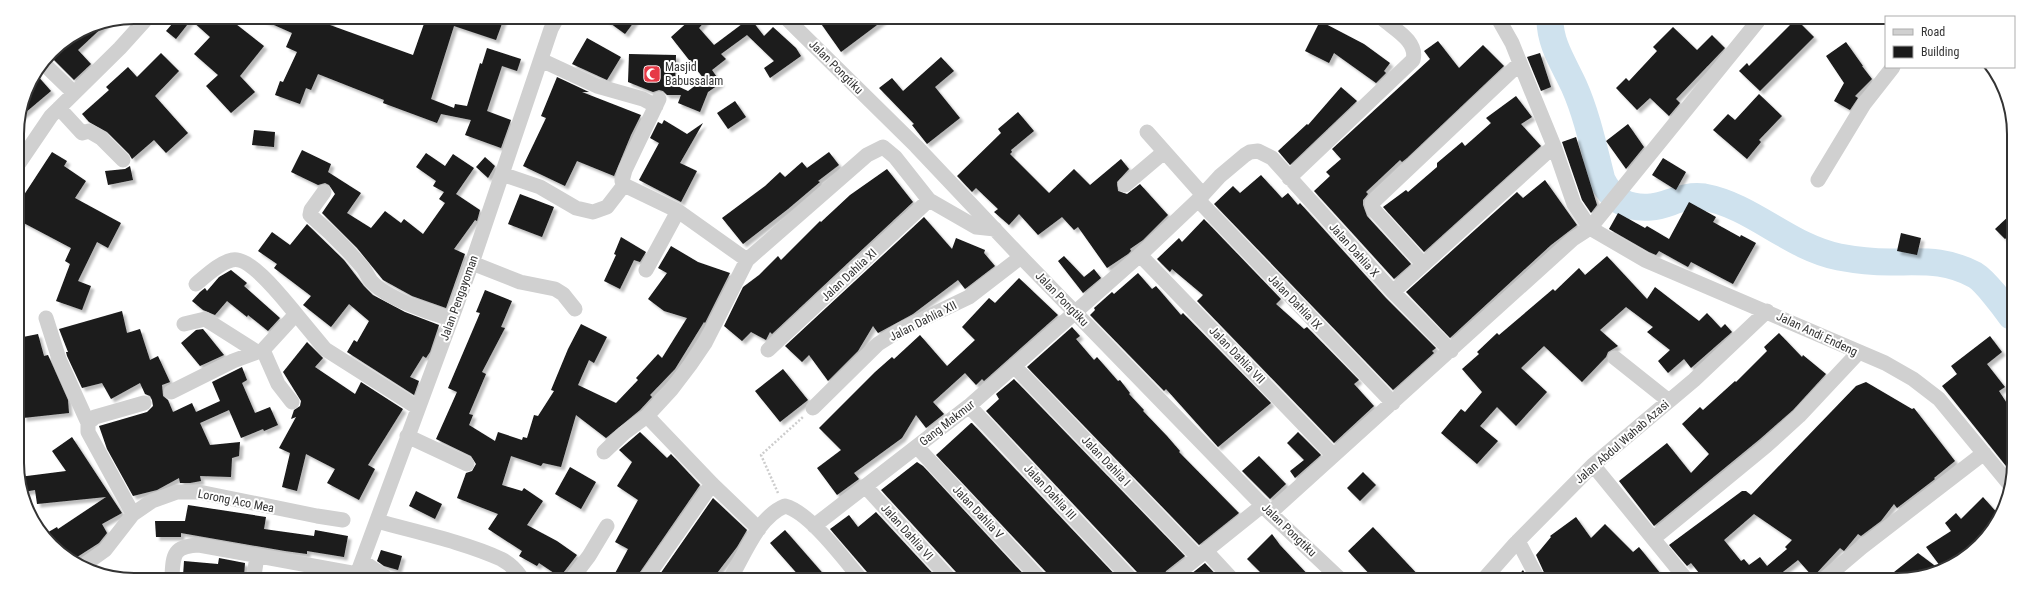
<svg xmlns="http://www.w3.org/2000/svg" width="2031" height="597" viewBox="0 0 2031 597" font-family="'Roboto Condensed',sans-serif">
<defs>
<filter id="shadow"><feDropShadow dx="3.5" dy="3.5" stdDeviation="1" flood-color="#0004"/></filter>
</defs>
<rect width="100%" height="100%" fill="#fff"/>
<g fill="none" stroke-linecap="round" stroke-linejoin="round">
<!-- river -->
<path stroke="#cfe2ee" stroke-width="27" d="M1550 20C1550 44 1564 64 1574 86 1587 115 1594 149 1602 180 1612 200 1628 209 1651 207 1668 206 1682 194 1704 197 1753 206 1789 247 1839 257 1855 260 1874 262 1890 262 1923 262 1945 259 1975 275 1985 281 2004 306 2011 316"/>
</g>
<!-- building -->
<path fill="#1a1a1a" fill-rule="evenodd" filter="url(#shadow)" d="M178 17H227L264 46 240 76 255 92 231 113 206 86 218 75 194 54 210 37 191 20 176 39 166 31Z
M256 17H332L330 25 413 55 426 18H504L496 40 454 26 431 99 454 108 455 104 467 106 480 63 482 64 487 48 521 59 517 71 502 66 487 111 511 120 501 148 465 135 471 120 441 114 437 123 383 103 384 100 318 74 311 90 306 88 300 104 275 95 280 81 283 82 297 52 286 47 292 33Z
M603 18H637L625 34Z
M692 18H708L699 28 714 45 750 18 764 36 773 27 796 48 801 56 770 78 764 68 774 61 747 35 721 54 726 59 712 70 721 83 708 92 700 112 678 103 681 95H667L663 91 659 90 653 92 628 82 629 54 676 55 675 85 688 91 704 79 671 37Z
M817 18 845 19H885L841 52Z
M1320 21 1364 44 1390 63 1384 71 1386 73 1376 83 1334 53 1329 63 1305 51Z
M1794 21H1798L1814 37 1760 91 1739 71 1747 63 1749 66Z
M108 22 78 50 91 64 74 80 49 55 51 51 89 26Z
M1673 27 1697 50 1712 35 1725 48 1676 99 1680 103 1669 116 1650 98 1637 110 1616 88 1626 78 1629 81 1657 51 1653 47Z
M587 38 621 57 607 80 572 64Z
M1438 41 1459 68 1483 45 1504 66 1407 158 1402 162 1400 160 1366 192 1368 194 1363 200V205L1367 216 1411 264 1394 279 1314 191 1330 176 1326 172 1341 159 1332 149 1430 59 1424 51Z
M1846 42 1863 66H1862L1872 79 1855 96 1858 98 1850 110 1834 101 1844 83 1826 56Z
M161 53 179 71 155 96 188 133 166 153 154 140 132 159 129 154 107 132 89 122 82 114 109 90 106 87 128 67 137 77Z
M1540 53 1551 87 1541 91 1527 57Z
M941 57 954 71 935 87 960 118 927 144 912 125 914 124 879 88 892 78 903 91Z
M36 74 51 91 19 118 26 89Z
M557 77 589 92H582L641 115 631 135 614 176 577 161 565 186 523 166 546 118 541 116Z
M1341 87 1357 101 1290 165 1278 151 1307 124 1308 125Z
M1759 94 1782 116 1759 140 1761 142 1747 159 1713 130 1728 114 1735 120Z
M1516 96 1532 117 1521 124 1541 146 1424 252 1383 207 1406 190 1408 192 1437 167V163L1462 142 1465 146 1491 123 1486 118Z
M735 101 746 117 728 129 717 113Z
M1018 112 1034 131 1011 150 1012 152 1010 154 1049 193 1074 169 1090 185 1121 159 1129 169 1117 182 1118 191 1127 194 1140 184 1168 215 1143 240 1130 249 1131 251 1128 254 1107 268 1078 227 1074 230 1062 217 1038 235 1019 214 1009 225 994 212 998 209 976 188 972 192 957 176 1001 133 998 129Z
M664 120 687 134 703 123 680 163 697 171 681 202 639 180 659 143 650 138 658 122 662 124Z
M1628 124 1644 147 1626 169 1606 141Z
M254 130 275 132 274 147 252 145Z
M1576 137 1597 205 1591 213 1582 200 1562 142Z
M302 150 331 164 328 172 361 193 347 213 371 228 385 211 401 223 404 219 423 234 445 203 439 199 444 192 433 186 436 181 416 167 426 153 445 166 453 154 474 168 456 194 480 210 477 221 475 220 454 249 465 254 446 308 412 296 383 280 357 248 322 213 335 194 329 185 325 183 318 185 291 172Z
M52 152 67 161 64 166 86 181 75 198 121 223 108 248 97 242 78 281 91 286 82 310 56 301 70 264 65 261 71 248 18 220V204Z
M829 152 839 165 818 181 820 182 788 209 743 244 722 218 765 186 780 172 785 177 802 162 807 168Z
M485 157 495 166 488 178 476 167Z
M1663 158 1686 172 1676 190 1652 175Z
M130 166 133 180 108 185 105 171 125 169Z
M887 169 913 202 772 334 770 332 766 340 751 332 742 341 724 326 743 287 759 275 778 256 781 260 820 221 821 222 850 195Z
M1261 175 1282 198 1288 193 1298 205 1300 203 1386 298 1436 348 1432 351 1434 353 1393 390 1214 204 1233 186 1240 193Z
M1545 180 1577 225 1551 245 1450 338 1406 292 1517 192 1523 198Z
M520 194 554 207 542 237 508 224Z
M1689 202 1716 217 1713 222 1740 237 1741 235 1756 243 1733 284 1691 262 1688 267 1659 251 1656 255 1649 252 1609 229 1618 213 1645 228 1647 226 1669 239Z
M2011 214V234L2005 239 1995 229Z
M924 217 952 249 956 238 985 250 984 253 995 266 965 289 958 280 913 314 878 333 873 326 858 351 828 381 809 355 802 362 785 346Z
M1204 219 1281 299 1276 304 1304 329 1307 327 1359 380 1354 384 1374 406 1334 443 1197 301 1203 295 1172 269 1170 272 1157 259 1179 238 1182 242Z
M307 224 344 260 364 286 373 295 405 312 439 325 430 352 426 358 423 356 410 377 419 381 414 395 347 352 354 340 357 342 369 321 349 304 331 327 303 305 311 296 274 268 277 264 258 251 272 232 290 245Z
M1901 233 1921 238 1917 255 1897 251Z
M621 237 646 252 640 262 634 260 620 289 604 281 616 255 614 254Z
M671 246 698 262 730 273 705 323 704 322 675 369 650 395 652 397 640 410 606 438 576 415 561 467 543 463 541 466 511 456 502 485 522 491 524 488 543 501 527 525 557 541 577 555 560 577 539 563 537 566 519 556 522 551 488 529 498 514 457 498 466 473 472 471 476 464 471 456 436 439 457 392 448 388 480 313 476 312 485 290 512 301 501 327 505 328 482 372 486 374 469 414 473 415 469 425 495 441 498 432 522 440 523 437 527 438 534 415 538 416 554 391 551 390 568 349 581 324 607 337 594 363 589 360 578 385 616 403 638 380 636 378 658 354 662 358 687 318 664 311 648 299 667 273 658 268Z
M1064 256 1084 277 1094 269 1101 278 1083 293 1058 261Z
M1607 256 1647 299 1655 287 1699 321 1707 313 1721 328 1725 324 1732 332 1691 368 1684 359 1668 373 1658 361 1670 350 1647 332 1653 327 1626 307 1600 330 1618 346 1608 352 1606 357 1582 382 1544 346 1521 368 1547 392 1516 426 1497 407 1480 426 1498 441 1477 464 1441 433 1461 409 1465 412 1482 392 1462 369 1479 354 1477 352 1497 333 1499 335 1553 289 1555 291 1579 268 1585 275Z
M231 270 247 283 244 286 280 318 268 331 248 315 247 317 227 301 215 315 203 310 192 301 200 292 205 288 207 291 219 277Z
M1138 273 1152 289 1156 286 1181 315 1183 313 1271 403 1218 447 1166 389 1164 391 1090 315 1095 310 1094 308 1112 292 1114 294Z
M1019 278 1058 315 984 381 982 379 976 385 965 373 933 402 944 414 926 428 916 415 902 438 854 473 859 479 837 495 817 468 841 450 819 428 875 372 892 357 894 359 920 335 947 366 975 340 962 327 989 298 995 303Z
M122 311 127 333 140 329 150 360 158 356 170 382 162 385 163 396 168 400 173 412 192 403 196 412 220 401 212 382 242 367 247 380 242 383 255 413 270 407 278 425 264 431 263 429 241 438 229 410 200 423 210 445 240 442 239 456 232 458 231 477 200 476 201 481 190 483H180L179 478 157 490 133 496 107 449 99 426 147 412 153 406 152 400 150 396 145 394 140 383 111 399 102 383 82 388 67 356 66 352H68L59 329Z
M1072 327 1080 336 1076 339 1094 360 1097 357 1118 381 1120 380 1130 393 1129 394 1144 410 1143 411 1167 436 1180 451 1179 452 1239 513 1199 545 1027 367Z
M203 329 224 355 200 366 181 343 196 330Z
M1779 333 1802 357 1803 355 1826 374 1793 410 1760 439 1654 526 1619 481 1667 443 1691 473 1709 454 1682 424 1700 407 1703 410 1735 381 1736 382 1767 351 1764 347Z
M38 334 44 356 48 355 68 400 69 413 23 418 19 376 18 338Z
M1990 336 2002 352 1987 364 2005 387 1999 391 2010 408V471L1942 386 1957 374 1951 366Z
M307 342 323 358 315 367 355 394 361 382 403 409 368 465 375 469 359 500 327 483 335 469 306 454 297 491 282 487 290 453 279 448 296 417 291 419 294 410 300 406 301 401 283 372Z
M783 369 808 400 780 422 755 391Z
M1014 379 1185 556 1166 571 1163 578H1139L1137 572 986 411 999 399 996 394Z
M1866 382 1912 409 1914 408 1955 461 1934 478 1935 479 1897 508 1894 504 1881 521 1861 536 1858 534 1844 551 1840 548 1813 577 1798 560 1774 579H1704L1691 563 1687 566 1669 545 1742 491H1746L1751 495 1856 386ZM1754 514 1792 540 1785 547 1787 549 1767 566 1760 557 1749 565 1744 559 1741 561 1724 540Z
M971 423H972L1118 578H1048L1046 572 936 455Z
M640 432 667 458 671 454 700 485 640 572 638 577H613L628 549 615 542 638 500 617 486 632 462 619 450Z
M1298 432 1321 455 1295 478 1290 471 1304 460 1287 443Z
M72 437 122 513 102 524 107 533 99 543 74 559 51 546 45 534 57 527 58 529 106 497 37 504 35 490 23 492 19 486V477L66 471 52 451Z
M1259 456 1286 484 1270 499 1242 471Z
M917 462 923 466 1027 578H958L956 572 881 490Z
M570 467 596 482 581 509 555 494Z
M1363 472 1376 485 1360 501 1347 488Z
M416 491 442 504 435 519 409 506Z
M1983 497 2000 516 1994 528 1968 556 1943 570 1926 547 1951 531 1945 523 1956 513 1961 519Z
M713 498 747 530 737 547 714 577H658Z
M188 505 266 517 264 529 314 536 315 530 348 536 344 557 307 551V554L285 551 181 533V537H156L155 521H185Z
M876 512 937 578H869L867 572 830 529 849 515 858 527Z
M1576 517 1591 538 1605 524 1633 552 1639 547 1665 579H1586L1580 572 1574 579H1547L1536 555 1551 537 1550 536Z
M1373 527 1422 579H1374L1348 551Z
M785 530 827 578H801L770 543Z
M1272 534 1280 545 1312 579 1266 578 1247 559Z
M381 550 402 556 398 570 384 566 377 561Z
M1918 553 1942 571 1905 580H1884Z
M219 558 245 563 244 576H183L184 561 218 564Z
M1205 563 1219 578H1186Z
M1523 570 1528 579H1515Z"/>
<g fill="none" stroke-linecap="round" stroke-linejoin="round">
<!-- path -->
<path stroke="#cdcdcd" stroke-width="2.5" stroke-dasharray="2 2" stroke-linecap="butt" d="M778 493 761 455 803 417"/>
<!-- minor -->
<path stroke="#d0d0d0" stroke-width="15" d="M786 18 916 146 1021 257 1270 513 1340 579
M1499 20 1512 43 1520 63 1554 146 1574 204 1590 228 1645 260 1885 363 1913 379 1939 399 2010 485
M541 60 597 86 643 99 656 106
M43 63 73 92
M659 99 625 170 622 181 624 185 678 211 747 260
M59 108 82 133 89 131 101 138 123 160
M1147 132 1203 195
M17 166 51 116 120 48 148 17
M502 174 540 187 576 208 593 212 607 207 624 185
M1289 178 1413 60C1418 42 1396 30 1384 20
M1818 180 1864 104 1893 67
M1125 185 1164 152
M324 192 311 210 310 215C329 231 347 249 363 268 366 272 368 277 371 281 386 298 429 313 451 319
M1198 200 1393 403
M1140 255 1333 455
M472 263 520 282 555 289 563 294 575 309
M1423 264 1374 210 1372 203 1520 63
M646 270 678 211
M196 284C206 276 219 263 232 260 250 255 285 301 296 314
M1393 292 1554 146
M46 318 59 359 88 423
M184 324 205 319 257 352
M263 350 278 384 292 402
M768 350 929 200
M1615 358 1669 401
M1014 366 1198 557
M171 392 233 361 263 350 296 314 325 349 418 408
M969 406 1130 578
M813 408 878 344 900 330 969 297 1021 257
M647 416 712 484 759 529
M407 436 467 464
M917 447 1039 578
M604 452 624 433 647 416 671 390 690 365 705 343 747 260 867 155 883 147 895 157 929 200 976 227 995 229
M1593 465 1686 579
M865 486 949 578
M1270 513 1573 239 1590 228 1758 21
M133 514 88 432V423L95 417 144 403
M377 521C416 532 464 542 501 559 509 563 516 570 521 577
M814 526 969 406 1140 255 1198 200 1220 176 1245 155 1250 152 1258 151 1272 158 1393 292 1451 351
M1654 538 1766 446 1799 416 1858 353
M1518 541 1538 579
M1206 551 1231 578
M362 561 385 577
M84 565 105 550 133 514 152 501 177 492H199L317 516 343 520
M172 576C173 554 174 546 199 545L357 574
M254 576 257 556
M356 577 472 263 551 29 557 18
M573 577 589 556 607 526
M647 577 712 484
M731 577C745 554 758 517 785 506 809 512 843 558 860 578
M1172 578 1263 505
M1484 579 1515 544 1593 465 1694 380 1767 311
M1823 580 1862 547 1984 453"/>
</g>
<!-- icons -->
<defs>
<symbol id="mosque-square" viewBox="-11 -11 22 22"><rect x="-9" y="-9" width="18" height="18" rx="4" fill="#e63946" stroke="#fff"/><path d="M3.5-4.9A6 6 0 1 0 3.5 4.9A5 5 0 1 1 3.5-4.9Z" fill="#fff"/></symbol>
</defs>
<g fill-rule="evenodd">
<use href="#mosque-square" x="642" y="64" width="20" height="20"/>
</g>
<g text-anchor="middle" dominant-baseline="central" stroke-width="4" stroke-linejoin="round" paint-order="stroke">
<!-- poi labels -->
<g font-size="12" fill="#333" stroke="#fff" text-anchor="start">
<text x="665" y="67">Masjid<tspan x="665" dy="14">Babussalam</tspan></text>
</g>
<!-- street labels -->
<g font-size="12" fill="#333" stroke="#fff">
<text transform="translate(836 67) rotate(45)">Jalan Pongtiku</text>
<text transform="translate(1354 250) rotate(48)">Jalan Dahlia X</text>
<text transform="translate(849 275) rotate(-43)">Jalan Dahlia XI</text>
<text transform="translate(459 298) rotate(-70)">Jalan Pengayoman</text>
<text transform="translate(1062 299) rotate(46)">Jalan Pongtiku</text>
<text transform="translate(1295 302) rotate(46)">Jalan Dahlia IX</text>
<text transform="translate(923 321) rotate(-27)">Jalan Dahlia XII</text>
<text transform="translate(1817 334) rotate(25)">Jalan Andi Endeng</text>
<text transform="translate(1237 355) rotate(46)">Jalan Dahlia VII</text>
<text transform="translate(947 423) rotate(-38)">Gang Makmur</text>
<text transform="translate(1622 442) rotate(-41)">Jalan Abdul Wahab Azasi</text>
<text transform="translate(1106 461) rotate(46)">Jalan Dahlia I</text>
<text transform="translate(1050 492) rotate(47)">Jalan Dahlia III</text>
<text transform="translate(236 501) rotate(11)">Lorong Aco Mea</text>
<text transform="translate(978 512) rotate(47)">Jalan Dahlia V</text>
<text transform="translate(1289 530) rotate(44)">Jalan Pongtiku</text>
<text transform="translate(907 532) rotate(48)">Jalan Dahlia VI</text>
</g>
</g>
<!-- crop -->
<path d="M0 0H2031V597H0ZM134 24H1897A110 110 0 0 1 2007 134V463A110 110 0 0 1 1897 573H134A110 110 0 0 1 24 463V134A110 110 0 0 1 134 24Z" fill="#fff" fill-rule="evenodd"/>
<path fill="none" stroke="#333" stroke-width="2" d="M134 24H1897A110 110 0 0 1 2007 134V463A110 110 0 0 1 1897 573H134A110 110 0 0 1 24 463V134A110 110 0 0 1 134 24Z"/>
<!-- legend -->
<rect x="1885" y="16" width="130" height="52" fill="#ffffff" stroke="#adadad"/>
<rect x="1893" y="29" width="20" height="6" fill="#d0d0d0" stroke="#adadad"/>
<text x="1921" y="36" font-size="12" fill="#333333">Road</text>
<rect x="1893" y="46" width="20" height="12" fill="#1a1a1a" stroke="#adadad"/>
<text x="1921" y="56" font-size="12" fill="#333333">Building</text>
</svg>
